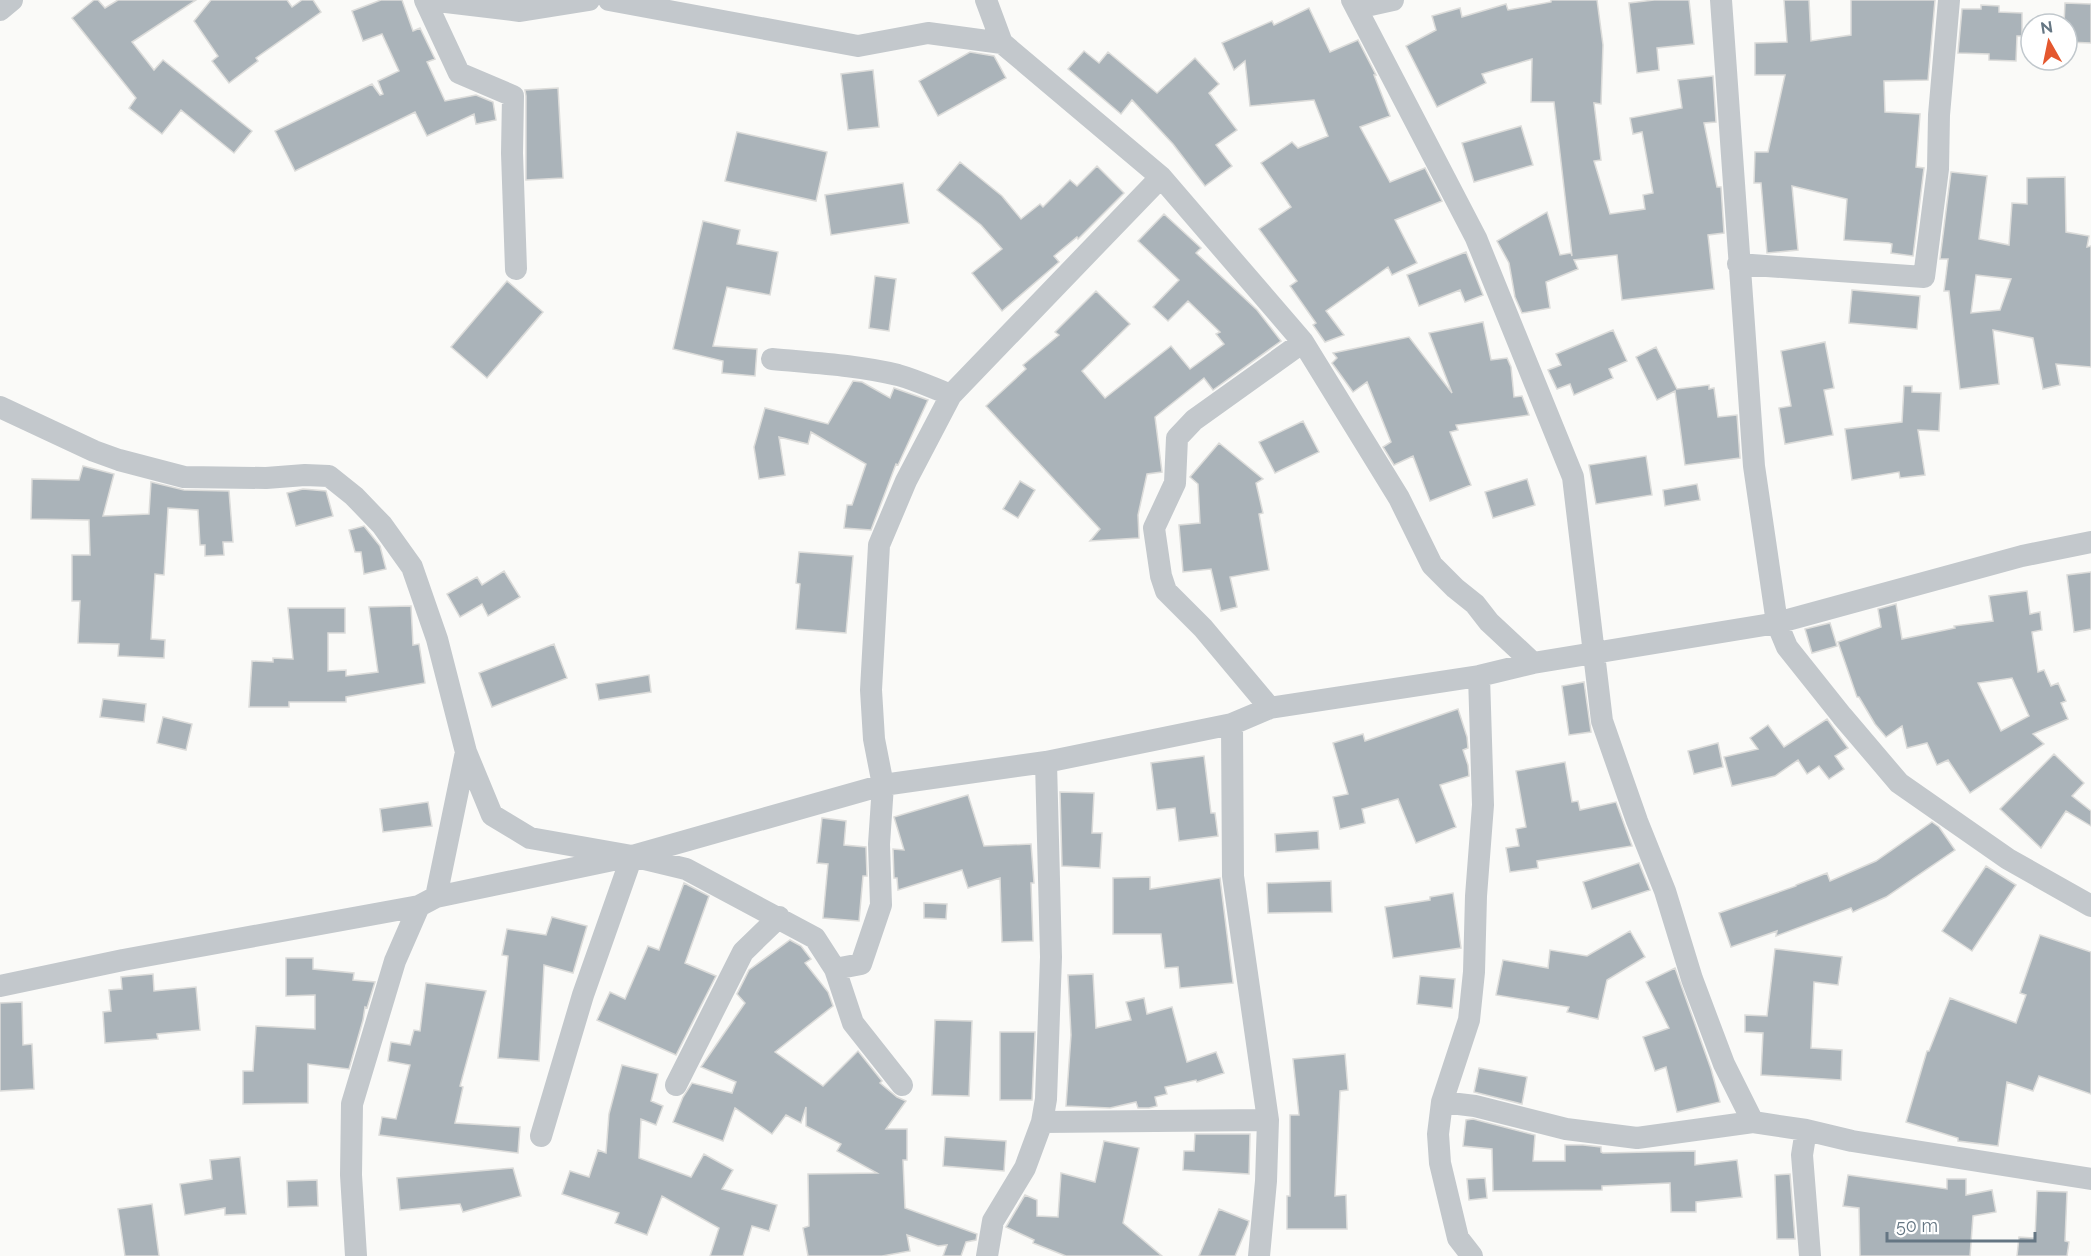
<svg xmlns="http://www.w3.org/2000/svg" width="2091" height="1256" viewBox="0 0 2091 1256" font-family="Raleway,sans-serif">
<rect width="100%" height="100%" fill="#fafaf8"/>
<!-- building -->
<path fill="#aab3b9" stroke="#dcdcda" stroke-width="1.5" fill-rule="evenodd" d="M94 0H98L105 8 118 0H196L132 42 154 70 163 60 252 131 234 153 181 110 162 134 129 108 136 98 72 18Z
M211 0H287L292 7 302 0H313L321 12 256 58 258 61 229 83 212 61 218 56 194 21Z
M381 0H402L413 31 420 28 435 59 427 62 445 101 476 95 493 102 496 120 476 124 474 114 427 136 415 112 295 171 275 131 372 84 380 95 383 94 378 81 399 71 382 34 363 41 352 11Z
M1551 0H1597L1603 45 1601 104 1594 103 1601 160 1594 161 1610 214 1645 209 1643 195 1653 193 1642 132 1633 134 1630 118 1682 108 1678 80 1713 76 1716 122 1704 123 1717 187H1721L1724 233 1708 235 1714 289 1622 300 1617 255 1574 260 1578 269 1546 282 1550 308 1522 313 1515 297 1509 263 1497 241 1547 212 1560 255 1571 253 1572 256 1554 102H1531L1532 59 1482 74 1486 83 1437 107 1406 46 1436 30 1432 16 1460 8 1462 17 1506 4 1508 10 1551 2Z
M1654 0H1689L1694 44 1657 48 1659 70 1637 73 1629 3Z
M1784 0H1809L1811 41 1851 35V0H1935L1928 80 1884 81 1885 112 1920 114 1916 167 1924 168 1913 256 1891 253 1892 244 1889 243 1844 240 1847 199 1792 186 1798 250 1767 253 1761 183H1754L1755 152H1768L1785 75H1755V43L1787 42Z
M2065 3 2091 4V43L2067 42V24H2064Z
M1981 5 1999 6V12L2022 13V36H2017L2016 61 1989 60V54L1958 53 1962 9H1981Z
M1309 8 1330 52 1358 40 1376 75H1374L1390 116 1360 127 1390 182 1425 168 1442 201 1395 220 1417 263 1392 275 1388 267 1326 311 1344 335 1325 342 1313 325 1316 323 1290 286 1297 281 1259 229 1291 207 1261 163 1292 142 1298 148 1328 136 1314 100 1250 106 1245 61 1234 70 1222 43 1272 21 1274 25Z
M1084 51 1099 63 1108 52 1157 93 1195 58 1219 84 1209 93 1237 130 1216 145 1232 166 1205 186 1173 144 1132 100 1121 114 1068 69Z
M970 52 994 56 1006 78 938 116 919 81Z
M873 70 879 127 848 130 841 74Z
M558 88 563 178 526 180V96L525 90Z
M1521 126 1533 165 1474 182 1462 143Z
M737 132 827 152 816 201 725 181Z
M960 162 1002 196 1021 219 1040 204 1043 207 1070 180 1077 186 1097 166 1124 193 1078 239 1077 237 1054 256 1059 262 1002 311 972 273 1002 249 981 225 937 190Z
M1951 172 1987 176 1979 239 2009 245 2012 203 2027 204V178L2065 177 2066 232 2089 236 2087 247 2091 246V367L2056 364 2060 385 2043 389 2033 338 1993 330 1999 384 1960 389 1949 291H1944L1948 259H1940ZM1976 275 2011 279 2000 310 1971 313Z
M903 183 909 223 831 235 825 195Z
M1164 214 1201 248 1196 253 1257 310 1281 341 1213 390 1204 378 1155 417 1162 472 1147 474 1138 515 1139 538 1090 541 1100 529 986 406 1026 369 1023 365 1059 335 1055 332 1096 291 1130 324 1082 371 1105 398 1171 346 1190 369 1224 344 1216 334 1220 332 1188 301 1168 321 1153 307 1179 280 1138 241Z
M703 221 740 230 737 244 778 252 770 295 727 287 713 346 757 349 755 376 722 373 723 361 673 349Z
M1466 252 1483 295 1465 302 1460 290 1419 306 1407 275Z
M875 276 896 279 889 331 869 328Z
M507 281 543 312 487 378 451 347Z
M1852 290 1920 296 1917 329 1849 323Z
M1483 322 1491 360 1507 358 1511 367 1514 397 1522 396 1529 415 1456 425 1458 430 1450 432 1471 485 1430 501 1413 456 1394 465 1383 447 1391 442 1367 382 1353 392 1332 363 1337 358 1333 353 1409 337 1452 393 1429 333Z
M1613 330 1627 361 1609 369 1613 378 1574 395 1570 384 1557 389 1548 370 1561 365 1556 354Z
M1825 342 1834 388 1824 390 1833 435 1785 444 1779 408 1791 406 1781 351Z
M1656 347 1677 389 1709 385V389L1714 388 1718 417 1737 415 1740 458 1685 465 1675 391 1657 400 1636 357Z
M853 381 862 382 890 398 894 388 928 400 898 465 896 464 871 530 844 528 847 505H852L866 464 811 432 808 444 779 437 785 475 759 479 754 447 765 408 828 424Z
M1904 386H1912V392L1941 393 1939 431 1918 430 1925 475 1900 478 1899 472 1852 480 1845 429 1902 422Z
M1303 421 1319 452 1275 473 1259 442Z
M1219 443 1263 479 1256 483 1263 513 1259 514 1269 570 1230 577 1237 607 1221 611 1211 569 1183 572 1179 525 1200 523 1198 484 1190 477Z
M1646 456 1652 495 1596 504 1589 465Z
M83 466 114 474 103 516 149 514 151 482 184 490 229 491 233 542H223L224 555 205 556V545H200L198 510 168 508 164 575 155 574 151 639 165 640 164 658 118 656 119 644 78 643 80 601H72V555H90L89 520 31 519 32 479 79 480Z
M1527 479 1535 505 1493 518 1485 492Z
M1020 481 1035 490 1018 518 1003 509Z
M1697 484 1700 500 1665 506 1663 490Z
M303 489 326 491 333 516 296 526 287 493Z
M364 526 380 546 386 569 364 574 361 552H355L349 530Z
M799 552 853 556 846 633 796 629 800 584 796 583Z
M504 571 520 597 488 616 482 604 460 617 447 594 477 577 482 585Z
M2091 572V629L2074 632 2067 575Z
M2027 591 2030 614 2040 612 2042 630 2032 632 2038 672 2044 670 2051 686 2058 683 2066 701 2061 703 2068 719 2033 734 2044 744 1970 793 1948 760 1937 765 1927 743 1907 748 1902 726 1886 737 1875 724 1859 697H1857L1838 642 1881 627 1878 609 1896 604 1902 639 1955 628 1954 626 1993 621 1989 596ZM2012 678 2029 716 2001 731 1978 683Z
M411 606 413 645 419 644 425 683 346 697V702H289V707H249L252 661 273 662V658L293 659 288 608H345V633H328V671L346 670V676L378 672 369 607Z
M1830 623 1837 646 1812 653 1805 629Z
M554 644 567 678 492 707 479 673Z
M649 675 651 692 599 700 596 684Z
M1584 682 1591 732 1569 735 1562 686Z
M103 699 146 704 144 722 100 717Z
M1458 709 1467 737 1468 748 1463 750 1468 765 1469 776 1440 785 1456 827 1416 843 1398 799 1362 809 1365 823 1340 829 1333 797 1348 794 1333 743 1363 734 1365 741Z
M163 717 192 724 186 750 157 743Z
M1827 719 1848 748 1835 756 1844 769 1829 779 1819 766 1807 774 1798 760 1775 776 1732 786 1724 757 1758 749 1750 738 1768 725 1784 747Z
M1718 743 1723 767 1694 774 1688 751Z
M2054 754 2084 783 2072 796 2091 811V826L2066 811 2041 848 2000 809Z
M1204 756 1211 813H1215L1218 836 1179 841 1175 808 1157 810 1151 763Z
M1565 762 1572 802 1578 801 1580 810 1616 802 1632 846 1537 861 1538 868 1510 872 1506 848 1519 846 1516 829 1526 827 1516 771Z
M1060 792 1094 793 1092 833H1102L1100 868 1062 866Z
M968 795 984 846 1031 844 1034 883H1031L1033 941 1002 942 1000 878 968 888 962 870 898 890 897 878H894L893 849 904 850 894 817Z
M428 802 432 826 383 832 380 809Z
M822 818 846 821 844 845 866 847 867 876H863L859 921 823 918 828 864 817 863Z
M1932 822 1939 827 1955 850 1886 897 1853 912 1851 908 1776 936 1777 931 1731 947 1719 913 1796 886V885L1827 873 1830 881 1876 861Z
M1318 831 1319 849 1276 852 1275 834Z
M1639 863 1650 890 1592 909 1583 882Z
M1986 866 2016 885 1972 951 1942 931Z
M1150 877V889L1220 878 1233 983 1180 988 1178 967 1165 968 1161 934H1113V878Z
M1331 881 1332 912 1268 913 1267 883Z
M684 883 709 896 685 963 716 976 676 1055 597 1020 610 992 625 999 648 946 659 950Z
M1453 893 1461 948 1393 958 1385 907 1430 900V897Z
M924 903 947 904 946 919 924 918Z
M552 917 587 926 573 973 544 965 539 1061 498 1058 508 956 502 955 507 929 546 935Z
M1630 931 1645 957 1607 980 1598 1019 1567 1012 1569 1007 1496 995 1503 960 1548 968 1550 950 1587 956Z
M2040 935 2091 952V1094L2039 1076 2033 1091 2007 1082 1998 1146 1958 1141V1138L1906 1122 1927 1051H1929L1950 998 2016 1023 2026 995 2020 993Z
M790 940 801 946 811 959 805 963 828 992 833 1006 775 1052 823 1086 858 1051 882 1081 880 1083 897 1097 906 1101 886 1129H907V1160H903L905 1208 977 1234 976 1240 966 1242 961 1256H943L947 1245 938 1246 907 1235 910 1251 882 1256H808L803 1228 809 1226 808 1174 877 1173 837 1151 841 1144 806 1126V1107L801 1123 786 1115 772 1134 735 1108 723 1141 673 1122 683 1097 692 1083 732 1093 736 1082 701 1067 745 1003 737 994 749 970Z
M1775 949 1842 957 1838 985 1814 982 1811 1048 1842 1050 1841 1080 1761 1075 1763 1033 1745 1032V1015L1767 1016Z
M286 958H313V969L354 973 353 980 375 982 367 1008 365 1007 363 1020 349 1069 308 1064V1103L243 1104V1071H253L256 1026 315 1029V995L286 996Z
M1675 968 1711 1069 1720 1102 1677 1112 1666 1067 1655 1071 1643 1037 1669 1028 1646 982Z
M153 974 154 991 196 987 200 1030 157 1034 158 1039 105 1043 103 1012 111 1011 109 990 122 989 121 977Z
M1093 974 1096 1028 1131 1020 1126 1002 1144 998 1147 1014 1172 1007 1187 1062 1216 1052 1224 1073 1197 1082 1196 1080 1165 1087 1167 1094 1155 1097 1157 1106 1149 1108H1138L1136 1102 1110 1108 1066 1106 1071 1035 1068 975Z
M1420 976 1455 979 1452 1008 1417 1004Z
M426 983 486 991 460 1086 463 1087 455 1123 520 1127 518 1153 379 1135 382 1117 396 1119 410 1065 388 1061 391 1042 410 1045 414 1030 420 1031Z
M22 1002 23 1045 32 1044 34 1089 0 1091V1003Z
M935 1020 972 1021 969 1096 932 1095Z
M1000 1032H1035L1032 1100H1000Z
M1345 1054 1348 1090 1340 1091 1335 1196 1346 1195 1347 1229H1287V1196H1290V1115H1299L1293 1059Z
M622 1065 658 1074 651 1101 663 1106 656 1125 641 1119 639 1158 691 1177 704 1154 733 1170 722 1189 777 1205 769 1231 752 1226 743 1256H710L719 1228 662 1196 647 1235 615 1223 619 1213 562 1194 570 1171 589 1177 598 1150 606 1153 609 1114Z
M1479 1068 1527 1077 1522 1104 1474 1092Z
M1473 1119 1535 1135 1533 1161H1565V1145H1583L1601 1147V1152L1603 1153 1695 1151V1165L1737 1160 1742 1197 1696 1202V1212H1671L1670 1183 1602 1186V1190L1493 1191 1492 1149 1463 1146 1466 1120Z
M1195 1134H1250L1249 1174 1183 1170 1184 1151H1194Z
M945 1137 1006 1141 1004 1171 943 1166Z
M1104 1141 1139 1148 1123 1223 1162 1256H1066L1033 1243 1034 1240 1006 1227 1025 1195 1037 1200V1216L1058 1217 1061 1173 1095 1182Z
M240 1157 246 1214 225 1215V1208L185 1215 180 1184 212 1179 210 1160Z
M513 1168 521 1196 463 1212 460 1204 400 1210 397 1178Z
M1790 1174 1795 1239H1777L1775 1175Z
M1848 1175 1947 1189V1179H1966V1195L1992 1190 1996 1212 1973 1216 1970 1256H1860L1859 1208 1843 1206Z
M1485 1178 1487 1198 1469 1200 1467 1179Z
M317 1180 318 1206 288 1207 287 1181Z
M2037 1191 2067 1192 2065 1241 2069 1242 2067 1256H2017L2019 1237 2035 1238Z
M152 1204 159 1256H125L118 1209Z
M1219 1209 1249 1221 1248 1225 1235 1256H1199Z"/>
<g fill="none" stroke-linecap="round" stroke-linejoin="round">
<!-- minor -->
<path stroke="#c3c8cc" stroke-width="22" d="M425 0 459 73 513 96 512 153 516 269
M443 0 446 2 520 11 589 0
M609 0 858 46 928 33 1002 43
M986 0 1002 43 1161 177 1303 342 1399 498 1432 565 1455 588 1475 604 1489 622 1533 663
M1352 0 1476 238 1573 477 1602 721 1637 821 1665 891 1692 979 1724 1064 1753 1122 1806 1130 1852 1141 2091 1179
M1721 0 1754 466 1777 623 1787 647 1842 716 1899 783 2008 859 2091 906
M1357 8 1393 0
M0 10 12 0
M1738 264 1924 277 1938 169 1939 115 1949 0
M772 359C814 363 857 365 898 375 916 380 933 388 951 395
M0 407 94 451 119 460 184 477 266 478 305 475 329 476 354 496 382 525 412 567 437 639 466 752 492 815 530 838 632 856 686 869 815 938 835 969 853 1023 902 1085
M1270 708 1203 628 1166 591 1161 576 1154 528 1175 483 1177 438 1194 420 1303 342
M1232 724 1233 876 1268 1120 1266 1181 1259 1256
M436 897 466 752
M835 969 861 964 881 905 879 844 883 785 874 739 871 690 879 545 906 481 951 395 1161 177
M0 986 123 960 419 906 436 897 632 856 883 785 1046 762 1232 724 1270 708 1479 676 1533 663 1777 623 2022 556 2091 542
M676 1085 743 952 779 917
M1442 1102 1475 1106 1566 1129 1637 1138 1753 1122
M1042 1122 1268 1120
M1806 1130 1802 1155 1810 1256
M541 1136 583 995 632 856
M356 1256 351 1175 352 1104 395 961 419 906
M987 1256 993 1221 1025 1168 1042 1122 1046 1099 1051 957 1046 762
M1472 1256 1458 1238 1440 1163 1438 1134 1442 1102 1469 1020 1474 972 1476 896 1483 805 1479 676"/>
</g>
<!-- north arrow -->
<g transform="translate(2049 42) rotate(351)"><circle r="28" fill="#ffffff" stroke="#c1c8cd" stroke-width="1.5"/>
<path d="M0-4.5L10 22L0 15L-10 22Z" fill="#e4572e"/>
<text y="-9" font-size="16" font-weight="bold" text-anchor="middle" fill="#657683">N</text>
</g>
<!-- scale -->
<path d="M1887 1232v9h148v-9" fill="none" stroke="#657683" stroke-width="3"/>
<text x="1896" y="1232" font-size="18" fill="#657683" stroke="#ffffff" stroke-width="4.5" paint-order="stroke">50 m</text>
</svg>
